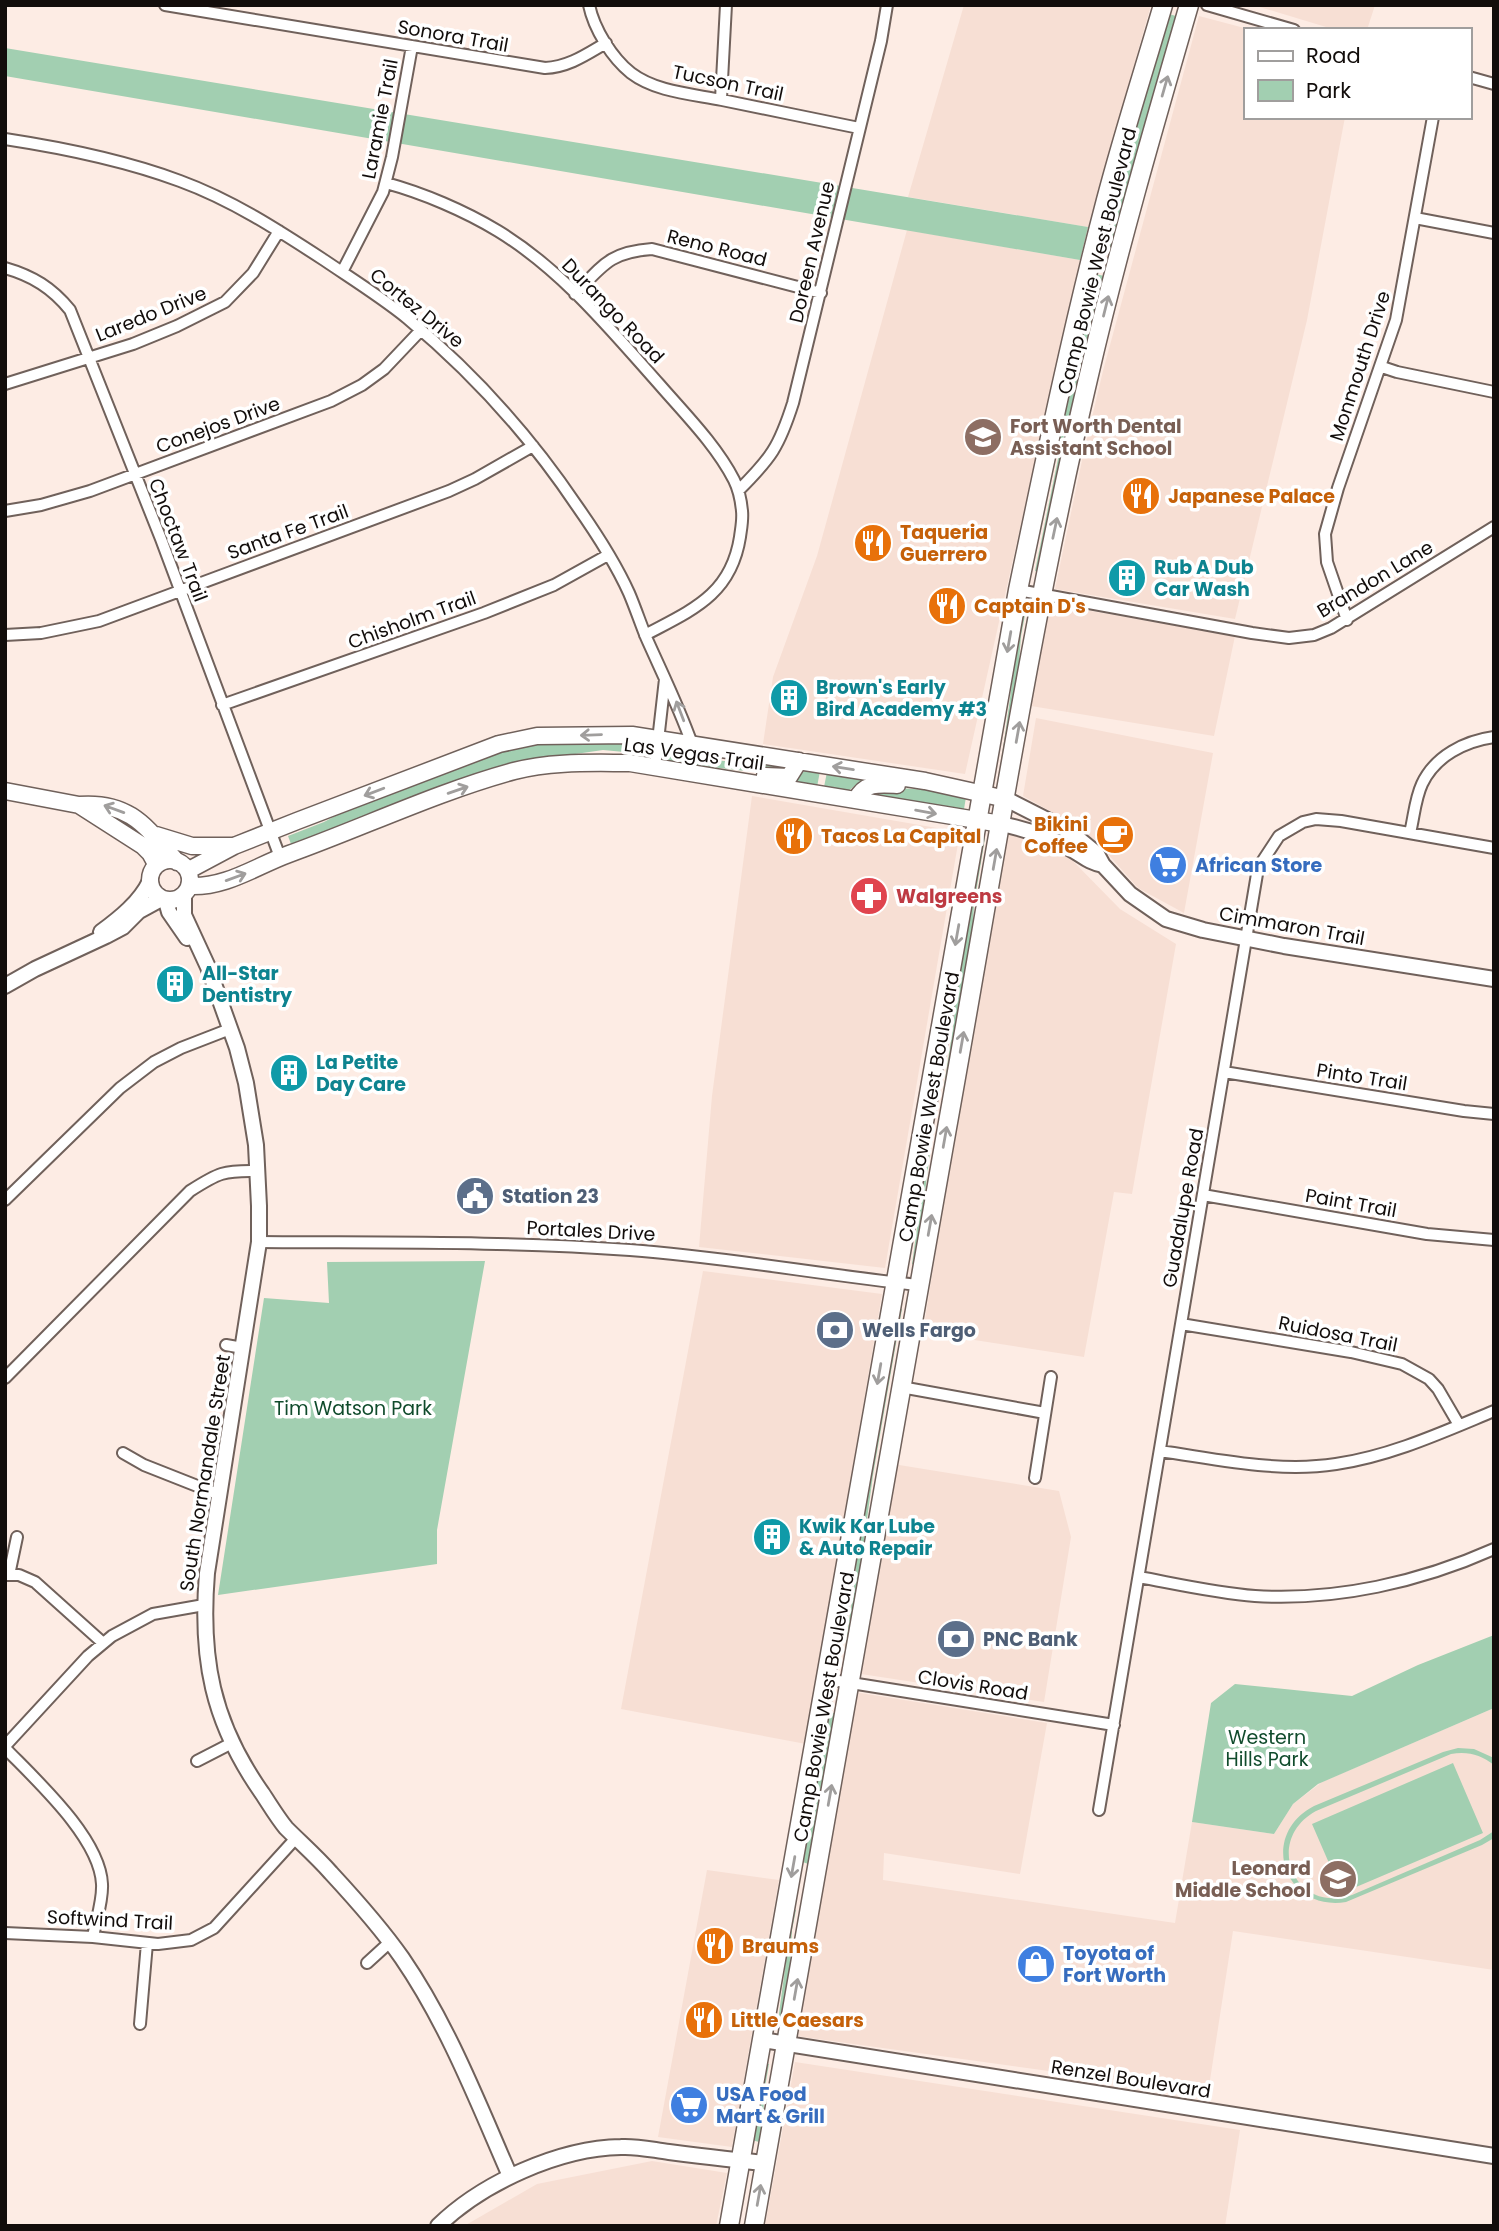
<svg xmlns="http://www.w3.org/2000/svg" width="1499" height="2231" viewBox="0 0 1499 2231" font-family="Poppins,sans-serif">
<rect width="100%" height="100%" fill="#fdece4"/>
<!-- built -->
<path fill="#f7dfd4" d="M964 5H1151L1088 227 908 197Z
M1253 5H1375L1367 30H1336Z
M1199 16 1252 30H1245V117H1345L1307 320 1235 619 1055 589 1084 451 1103 371Z
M907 230 1080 260 965 774 763 744 773 677 817 556Z
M1050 604 1235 636 1214 736 1031 706Z
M1036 718 1213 753 1184 913 1138 888 1098 843 1061 817 1023 796Z
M752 796 960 832 885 1268 699 1247 712 1096Z
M1003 828 1070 858 1120 909 1176 944 1132 1194 1114 1192 1084 1357 923 1332Z
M703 1271 882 1294 806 1744 621 1709Z
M893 1464 1059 1491 1071 1537 1044 1702 861 1674Z
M854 1692 1047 1723 1020 1874 884 1853 883 1880 1175 1923 1192 1822 1274 1834 1293 1804 1322 1782 1494 1708V1970L1233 1931 1208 2093 796 2036Z
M707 1870 779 1880 732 2147 658 2137Z
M795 2062 1240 2130 1225 2226H765Z
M652 2161 727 2173 716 2226H464L537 2184Z"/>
<!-- green -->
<path fill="#a2cfb1" d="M1169 14 1176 16 1111 249 1108 248 1120 200 1127 156Z
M5 48 1088 227 1080 260 5 76Z
M1096 274 1104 276 1065 443 1038 572 1035 571 1058 459V433Z
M1023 609 1026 610 1021 636 1017 688 1001 780 998 779C1008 723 1013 666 1023 609Z
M605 740 642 744V751L635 753 603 750 513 763 291 844 288 836 324 822 356 805 505 750 539 743Z
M668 755 724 761H756L788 766 790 769 763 773 668 762Z
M807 770 820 771 817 787 786 782Z
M827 772 864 779 848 791 824 787Z
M882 787 929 790 966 797 964 809 875 796 871 793Z
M982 838H985L974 905 972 942 946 1093 943 1092 953 1027 957 986Z
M931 1128H934C926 1174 923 1219 915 1265L912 1264Z
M485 1261 437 1530V1564L218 1595 264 1298 329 1303 327 1262Z
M900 1308 902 1309 873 1475 859 1578 845 1656H844L855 1578 857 1548Z
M1494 1635V1708L1318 1784 1293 1804 1274 1834 1192 1822 1211 1703 1235 1684 1352 1696 1418 1665Z
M828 1713H836L808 1864 803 1862Z
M1458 1748 1474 1749 1494 1758V1765C1481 1755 1468 1751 1451 1754L1316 1811C1263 1840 1294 1915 1352 1895L1480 1840 1494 1831V1838L1482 1845 1346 1902C1284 1912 1258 1835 1314 1806L1443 1752Z
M1453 1763 1483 1833 1342 1893 1312 1824Z
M793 1909 796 1910 792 1930 790 1968 781 2022 778 2021Z
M766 2063 769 2064 764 2093 763 2128 759 2142 752 2140Z"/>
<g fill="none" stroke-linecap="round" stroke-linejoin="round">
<defs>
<path id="minor" d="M165 5 545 68C569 67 587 54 606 43
M589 5C594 29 612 58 631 73 656 92 692 94 722 100 768 109 813 119 859 128
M1207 5 1294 30
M1469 77 1494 84
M721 99 726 5
M5 139C64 148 124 160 180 181 232 200 278 230 324 260 352 279 381 297 407 318 472 372 530 436 577 506 596 533 615 562 629 593 635 607 640 622 646 637 662 673 679 707 692 744
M386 183C423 193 465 211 498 231 562 270 610 329 659 384 685 414 716 445 734 480 739 490 741 500 742 511 743 520 741 529 740 537 731 595 692 610 645 635
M1415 218 1494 233
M5 268C33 276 52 288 70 310L161 539 280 857
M342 272 383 192 392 157 412 46
M575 294C603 265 610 252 652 249L821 293
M1382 367 1397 372 1494 392
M5 384 133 344 177 326 225 302 253 273 279 231
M739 490C771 458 779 447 793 403L881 41 887 5
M5 511 41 505 90 491 331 401 362 385 384 369 421 330
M1018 590 1252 633 1289 638 1314 635 1331 628 1494 527
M1347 620 1327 562 1325 534 1338 488 1396 320 1433 117
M5 635 41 633 99 621 449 491 475 479 533 446
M222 705 484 613 554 585 608 555
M655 767 665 679
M1410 833C1414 817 1415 799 1422 784 1435 756 1465 741 1494 737
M1224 1072 1464 1111 1494 1114
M1203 1195 1427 1234 1494 1240
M5 1200 120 1088 154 1062 181 1048 230 1029
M259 1242C382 1243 506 1241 630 1250 727 1257 822 1275 919 1285
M1181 1324 1351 1352 1402 1364 1429 1379 1438 1389 1459 1425
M226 1345 243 1348
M5 1378 190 1191C218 1173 224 1170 258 1171
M901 1387 1045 1413
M1160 1451C1217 1459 1278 1473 1336 1464 1391 1456 1443 1432 1494 1411
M123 1453 144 1465 220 1495
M1035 1478 1051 1377
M5 1575H19L35 1582 103 1643
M9 1575 17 1537
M1139 1577C1177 1584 1216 1593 1255 1596 1336 1601 1420 1582 1494 1549
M826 1679 1114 1725
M5 1746 88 1656 112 1636 153 1614 204 1605
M5 1748C36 1780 100 1838 102 1884 103 1901 96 1920 93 1937
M197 1761 232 1743
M1099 1810 1258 868 1279 836 1303 822 1316 819 1341 821 1494 848
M5 1933 93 1937 158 1944 191 1940 214 1928 296 1838
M367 1963 390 1942
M140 2024 147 1943"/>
<path id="tertiary" d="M1006 799 1069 831 1097 854 1103 865 1130 894 1166 919 1203 930 1284 946 1494 979
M1001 824C1025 829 1047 836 1069 848 1084 856 1086 861 1103 865
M184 894V915L208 967 237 1048 246 1083 256 1145 259 1206V1242L207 1573C200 1658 212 1722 262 1793 270 1805 277 1817 286 1828 301 1843 317 1857 331 1873 356 1900 381 1928 402 1958 448 2025 478 2103 510 2176
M166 901 169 912 187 938
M101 932C120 918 140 902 150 881
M5 986 35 969 106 936 123 927 139 911 161 899
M762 2040 1494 2156
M438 2226C482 2183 559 2148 621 2147 637 2146 653 2150 669 2152 701 2156 733 2160 764 2163"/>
<path id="secondary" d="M765 776 789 777 799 761
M5 791 79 805 143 846 150 853 156 864
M856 800C864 782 880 784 897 785
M79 805C131 801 147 828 177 862
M156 835 192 846H232
M150 880a20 20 0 1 1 40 0a20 20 0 1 1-40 0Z
M183 865 189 870 234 846 297 821 499 744 537 736 632 735 925 781 1006 799
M189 886C226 888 256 866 289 854 364 827 437 792 514 771 552 761 592 763 630 763L1001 824"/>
<path id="primary" d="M729 2226 1018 590C1045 460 1072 329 1106 200 1123 135 1144 70 1163 5
M754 2226C817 1860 882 1494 947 1128 992 878 1030 626 1088 379 1117 253 1153 129 1189 5"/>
</defs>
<!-- minor casing -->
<use href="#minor" stroke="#70615b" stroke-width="14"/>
<!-- tertiary casing -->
<use href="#tertiary" stroke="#70615b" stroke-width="18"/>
<!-- secondary casing -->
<use href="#secondary" stroke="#70615b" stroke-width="19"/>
<!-- primary casing -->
<use href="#primary" stroke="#70615b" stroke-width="21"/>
<!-- minor -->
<use href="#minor" stroke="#fff" stroke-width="10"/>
<!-- tertiary -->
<use href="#tertiary" stroke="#fff" stroke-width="14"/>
<!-- secondary -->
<use href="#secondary" stroke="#fff" stroke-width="16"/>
<!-- primary -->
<use href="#primary" stroke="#fff" stroke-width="18"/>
</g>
<!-- one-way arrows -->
<defs><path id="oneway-shaft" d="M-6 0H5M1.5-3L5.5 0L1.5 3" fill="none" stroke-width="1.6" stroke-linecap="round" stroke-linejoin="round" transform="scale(1.75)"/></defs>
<g stroke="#a09e9d">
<use href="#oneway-shaft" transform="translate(1165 86) rotate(-74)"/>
<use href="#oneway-shaft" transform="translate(1106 306) rotate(-76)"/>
<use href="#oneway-shaft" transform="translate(1055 528) rotate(-78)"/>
<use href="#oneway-shaft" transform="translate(1009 642) rotate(100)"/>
<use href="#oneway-shaft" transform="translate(680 711) rotate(-111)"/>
<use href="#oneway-shaft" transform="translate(1018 732) rotate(-80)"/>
<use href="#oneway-shaft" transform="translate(591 735) rotate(178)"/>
<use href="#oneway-shaft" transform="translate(843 768) rotate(-171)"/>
<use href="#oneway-shaft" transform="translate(458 790) rotate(-19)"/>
<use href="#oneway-shaft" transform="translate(374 792) rotate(159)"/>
<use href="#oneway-shaft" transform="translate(114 809) rotate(-160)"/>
<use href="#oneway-shaft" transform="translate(926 812) rotate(10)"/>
<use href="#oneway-shaft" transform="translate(995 859) rotate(-80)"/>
<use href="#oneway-shaft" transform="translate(236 877) rotate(-20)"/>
<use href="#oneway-shaft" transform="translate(957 935) rotate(100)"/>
<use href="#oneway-shaft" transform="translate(962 1042) rotate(-80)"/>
<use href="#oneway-shaft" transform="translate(945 1137) rotate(-80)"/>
<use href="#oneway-shaft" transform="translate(930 1225) rotate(-80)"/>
<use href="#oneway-shaft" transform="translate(879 1374) rotate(100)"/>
<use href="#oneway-shaft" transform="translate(830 1795) rotate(-80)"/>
<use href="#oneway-shaft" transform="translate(793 1867) rotate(100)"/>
<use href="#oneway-shaft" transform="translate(796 1989) rotate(-80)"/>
<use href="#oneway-shaft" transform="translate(759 2195) rotate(-80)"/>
</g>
<!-- icons -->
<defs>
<symbol id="university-disc" viewBox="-11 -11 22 22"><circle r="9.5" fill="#8d6e63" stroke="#fff"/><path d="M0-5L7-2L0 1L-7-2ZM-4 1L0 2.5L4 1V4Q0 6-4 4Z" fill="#fff"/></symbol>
<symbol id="restaurant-disc" viewBox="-11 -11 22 22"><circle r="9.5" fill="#e8710a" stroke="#fff"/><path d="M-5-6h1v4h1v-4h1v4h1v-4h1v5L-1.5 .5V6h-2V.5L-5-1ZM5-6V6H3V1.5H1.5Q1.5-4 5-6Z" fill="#fff"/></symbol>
<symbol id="building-disc" viewBox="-11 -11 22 22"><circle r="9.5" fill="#0f9aa8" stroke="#fff"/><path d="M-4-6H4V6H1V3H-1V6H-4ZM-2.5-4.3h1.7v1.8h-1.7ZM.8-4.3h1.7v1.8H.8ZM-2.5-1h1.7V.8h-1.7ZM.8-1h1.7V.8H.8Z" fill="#fff"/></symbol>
<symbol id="cafe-disc" viewBox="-11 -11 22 22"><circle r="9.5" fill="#e8710a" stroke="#fff"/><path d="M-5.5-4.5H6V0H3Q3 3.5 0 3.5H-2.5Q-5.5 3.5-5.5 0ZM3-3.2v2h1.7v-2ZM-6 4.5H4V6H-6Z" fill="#fff"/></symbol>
<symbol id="supermarket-disc" viewBox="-11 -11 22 22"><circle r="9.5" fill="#3f7fe0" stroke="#fff"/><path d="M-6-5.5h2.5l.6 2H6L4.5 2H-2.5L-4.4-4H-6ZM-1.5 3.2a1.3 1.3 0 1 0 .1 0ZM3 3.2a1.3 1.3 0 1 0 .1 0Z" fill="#fff"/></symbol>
<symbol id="pharmacy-disc" viewBox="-11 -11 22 22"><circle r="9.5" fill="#e0444e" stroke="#fff"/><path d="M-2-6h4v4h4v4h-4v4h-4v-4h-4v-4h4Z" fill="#fff"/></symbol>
<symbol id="civic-disc" viewBox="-11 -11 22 22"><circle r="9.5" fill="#5c6f8a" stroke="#fff"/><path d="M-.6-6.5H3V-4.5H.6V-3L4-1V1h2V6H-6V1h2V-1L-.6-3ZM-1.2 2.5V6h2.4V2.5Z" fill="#fff"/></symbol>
<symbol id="bank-disc" viewBox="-11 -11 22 22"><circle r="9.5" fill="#5c6f8a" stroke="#fff"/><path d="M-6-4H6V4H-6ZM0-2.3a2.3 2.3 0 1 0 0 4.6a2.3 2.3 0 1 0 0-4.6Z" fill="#fff"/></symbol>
<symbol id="school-disc" viewBox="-11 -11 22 22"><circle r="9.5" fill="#8d6e63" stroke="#fff"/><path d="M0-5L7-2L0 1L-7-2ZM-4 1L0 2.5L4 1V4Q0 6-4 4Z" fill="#fff"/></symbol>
<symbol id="shop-disc" viewBox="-11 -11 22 22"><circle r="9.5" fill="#3f7fe0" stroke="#fff"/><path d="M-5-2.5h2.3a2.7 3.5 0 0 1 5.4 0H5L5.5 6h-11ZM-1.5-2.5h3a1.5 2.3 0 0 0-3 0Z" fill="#fff"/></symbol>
</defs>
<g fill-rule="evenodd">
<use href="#university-disc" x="961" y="415" width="44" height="44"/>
<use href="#restaurant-disc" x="1119" y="474" width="44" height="44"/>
<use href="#restaurant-disc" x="851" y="521" width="44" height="44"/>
<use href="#building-disc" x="1105" y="556" width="44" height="44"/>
<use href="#restaurant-disc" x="925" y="584" width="44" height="44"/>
<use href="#building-disc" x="767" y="676" width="44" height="44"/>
<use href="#cafe-disc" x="1093" y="813" width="44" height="44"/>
<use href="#restaurant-disc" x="772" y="814" width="44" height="44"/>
<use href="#supermarket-disc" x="1146" y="843" width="44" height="44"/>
<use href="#pharmacy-disc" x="847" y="874" width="44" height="44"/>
<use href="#building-disc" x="153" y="962" width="44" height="44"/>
<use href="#building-disc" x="267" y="1051" width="44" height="44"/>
<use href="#civic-disc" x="453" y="1174" width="44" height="44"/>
<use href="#bank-disc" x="813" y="1308" width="44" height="44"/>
<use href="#building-disc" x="750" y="1515" width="44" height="44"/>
<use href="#bank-disc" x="934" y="1617" width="44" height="44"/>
<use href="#school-disc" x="1316" y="1857" width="44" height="44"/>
<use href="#restaurant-disc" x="693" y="1924" width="44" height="44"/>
<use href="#shop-disc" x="1014" y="1942" width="44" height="44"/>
<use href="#restaurant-disc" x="682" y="1998" width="44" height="44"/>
<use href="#supermarket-disc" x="667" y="2083" width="44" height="44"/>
</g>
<g text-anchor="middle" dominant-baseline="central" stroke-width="7" stroke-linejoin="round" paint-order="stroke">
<!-- street labels -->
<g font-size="19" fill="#120d0b" stroke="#fff">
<text transform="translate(453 36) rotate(10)">Sonora Trail</text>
<text transform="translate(728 83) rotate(12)">Tucson Trail</text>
<text transform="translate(380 119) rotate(-79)">Laramie Trail</text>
<text transform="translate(717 248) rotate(14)">Reno Road</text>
<text transform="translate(812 252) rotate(-77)">Doreen Avenue</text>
<text transform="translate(1097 261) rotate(-76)">Camp Bowie West Boulevard</text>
<text transform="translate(417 308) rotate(39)">Cortez Drive</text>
<text transform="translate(613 311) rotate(46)">Durango Road</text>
<text transform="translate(151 314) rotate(-22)">Laredo Drive</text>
<text transform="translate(1360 366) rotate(-72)">Monmouth Drive</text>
<text transform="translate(218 425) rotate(-20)">Conejos Drive</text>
<text transform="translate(288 532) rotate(-20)">Santa Fe Trail</text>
<text transform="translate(178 540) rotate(69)">Choctaw Trail</text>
<text transform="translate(1375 579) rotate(-31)">Brandon Lane</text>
<text transform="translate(412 620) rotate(-20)">Chisholm Trail</text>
<text transform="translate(694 754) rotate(8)">Las Vegas Trail</text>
<text transform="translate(1292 926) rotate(10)">Cimmaron Trail</text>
<text transform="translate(1362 1077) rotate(9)">Pinto Trail</text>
<text transform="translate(929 1107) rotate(-80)">Camp Bowie West Boulevard</text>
<text transform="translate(1351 1203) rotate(10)">Paint Trail</text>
<text transform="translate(1183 1208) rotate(-80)">Guadalupe Road</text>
<text transform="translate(591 1231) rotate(3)">Portales Drive</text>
<text transform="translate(1338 1334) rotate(11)">Ruidosa Trail</text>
<text transform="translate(205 1473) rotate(-81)">South Normandale Street</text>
<text transform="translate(973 1685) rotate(9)">Clovis Road</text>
<text transform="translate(824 1707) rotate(-80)">Camp Bowie West Boulevard</text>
<text transform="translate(110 1920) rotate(3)">Softwind Trail</text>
<text transform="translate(1131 2079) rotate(9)">Renzel Boulevard</text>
</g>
<!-- education labels -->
<g font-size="19" font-weight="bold" fill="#785e54" stroke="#fff" text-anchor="start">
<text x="1010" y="426">Fort Worth Dental<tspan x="1010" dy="22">Assistant School</tspan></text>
<text x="1311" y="1868" text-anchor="end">Leonard<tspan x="1311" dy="22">Middle School</tspan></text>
</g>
<!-- food labels -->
<g font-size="19" font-weight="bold" fill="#c56008" stroke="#fff" text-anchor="start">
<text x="1168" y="496">Japanese Palace</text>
<text x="900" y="532">Taqueria<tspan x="900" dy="22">Guerrero</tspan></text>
<text x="974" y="606">Captain D's</text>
<text x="1088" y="824" text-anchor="end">Bikini<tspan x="1088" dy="22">Coffee</tspan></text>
<text x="821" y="836">Tacos La Capital</text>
<text x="742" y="1946">Braums</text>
<text x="731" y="2020">Little Caesars</text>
</g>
<!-- culture labels -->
<g font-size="19" font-weight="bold" fill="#0d838f" stroke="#fff" text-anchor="start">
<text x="1154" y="567">Rub A Dub<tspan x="1154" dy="22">Car Wash</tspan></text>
<text x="816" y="687">Brown's Early<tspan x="816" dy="22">Bird Academy #3</tspan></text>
<text x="202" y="973">All-Star<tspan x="202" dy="22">Dentistry</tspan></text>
<text x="316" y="1062">La Petite<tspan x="316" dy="22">Day Care</tspan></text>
<text x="799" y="1526">Kwik Kar Lube<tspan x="799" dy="22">&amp; Auto Repair</tspan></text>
</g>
<!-- shop labels -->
<g font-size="19" font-weight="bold" fill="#366cbe" stroke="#fff" text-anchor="start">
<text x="1195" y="865">African Store</text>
<text x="1063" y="1953">Toyota of<tspan x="1063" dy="22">Fort Worth</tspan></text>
<text x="716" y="2094">USA Food<tspan x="716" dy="22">Mart &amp; Grill</tspan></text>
</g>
<!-- health labels -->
<g font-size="19" font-weight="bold" fill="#be3a42" stroke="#fff" text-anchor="start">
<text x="896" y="896">Walgreens</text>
</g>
<!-- service labels -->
<g font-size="19" font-weight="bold" fill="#4e5e75" stroke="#fff" text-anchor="start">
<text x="502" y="1196">Station 23</text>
<text x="862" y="1330">Wells Fargo</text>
<text x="983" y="1639">PNC Bank</text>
</g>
<!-- park labels -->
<g font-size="19" fill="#104b2c" stroke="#fff">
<text x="353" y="1408">Tim Watson Park</text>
<text x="1267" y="1737">Western<tspan x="1267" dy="22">Hills Park</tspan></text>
</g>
</g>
<!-- border -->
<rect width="1499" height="2231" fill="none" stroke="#120d0b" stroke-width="14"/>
<!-- legend -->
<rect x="1244" y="28" width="228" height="91" fill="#ffffff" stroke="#a09e9d" stroke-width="2"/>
<rect x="1258" y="51" width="35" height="10" fill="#ffffff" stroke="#a09e9d" stroke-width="2"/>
<text x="1306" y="63" font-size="21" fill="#120d0b">Road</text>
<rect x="1258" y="80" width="35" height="21" fill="#a2cfb1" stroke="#a09e9d" stroke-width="2"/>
<text x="1306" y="98" font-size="21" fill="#120d0b">Park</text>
</svg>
